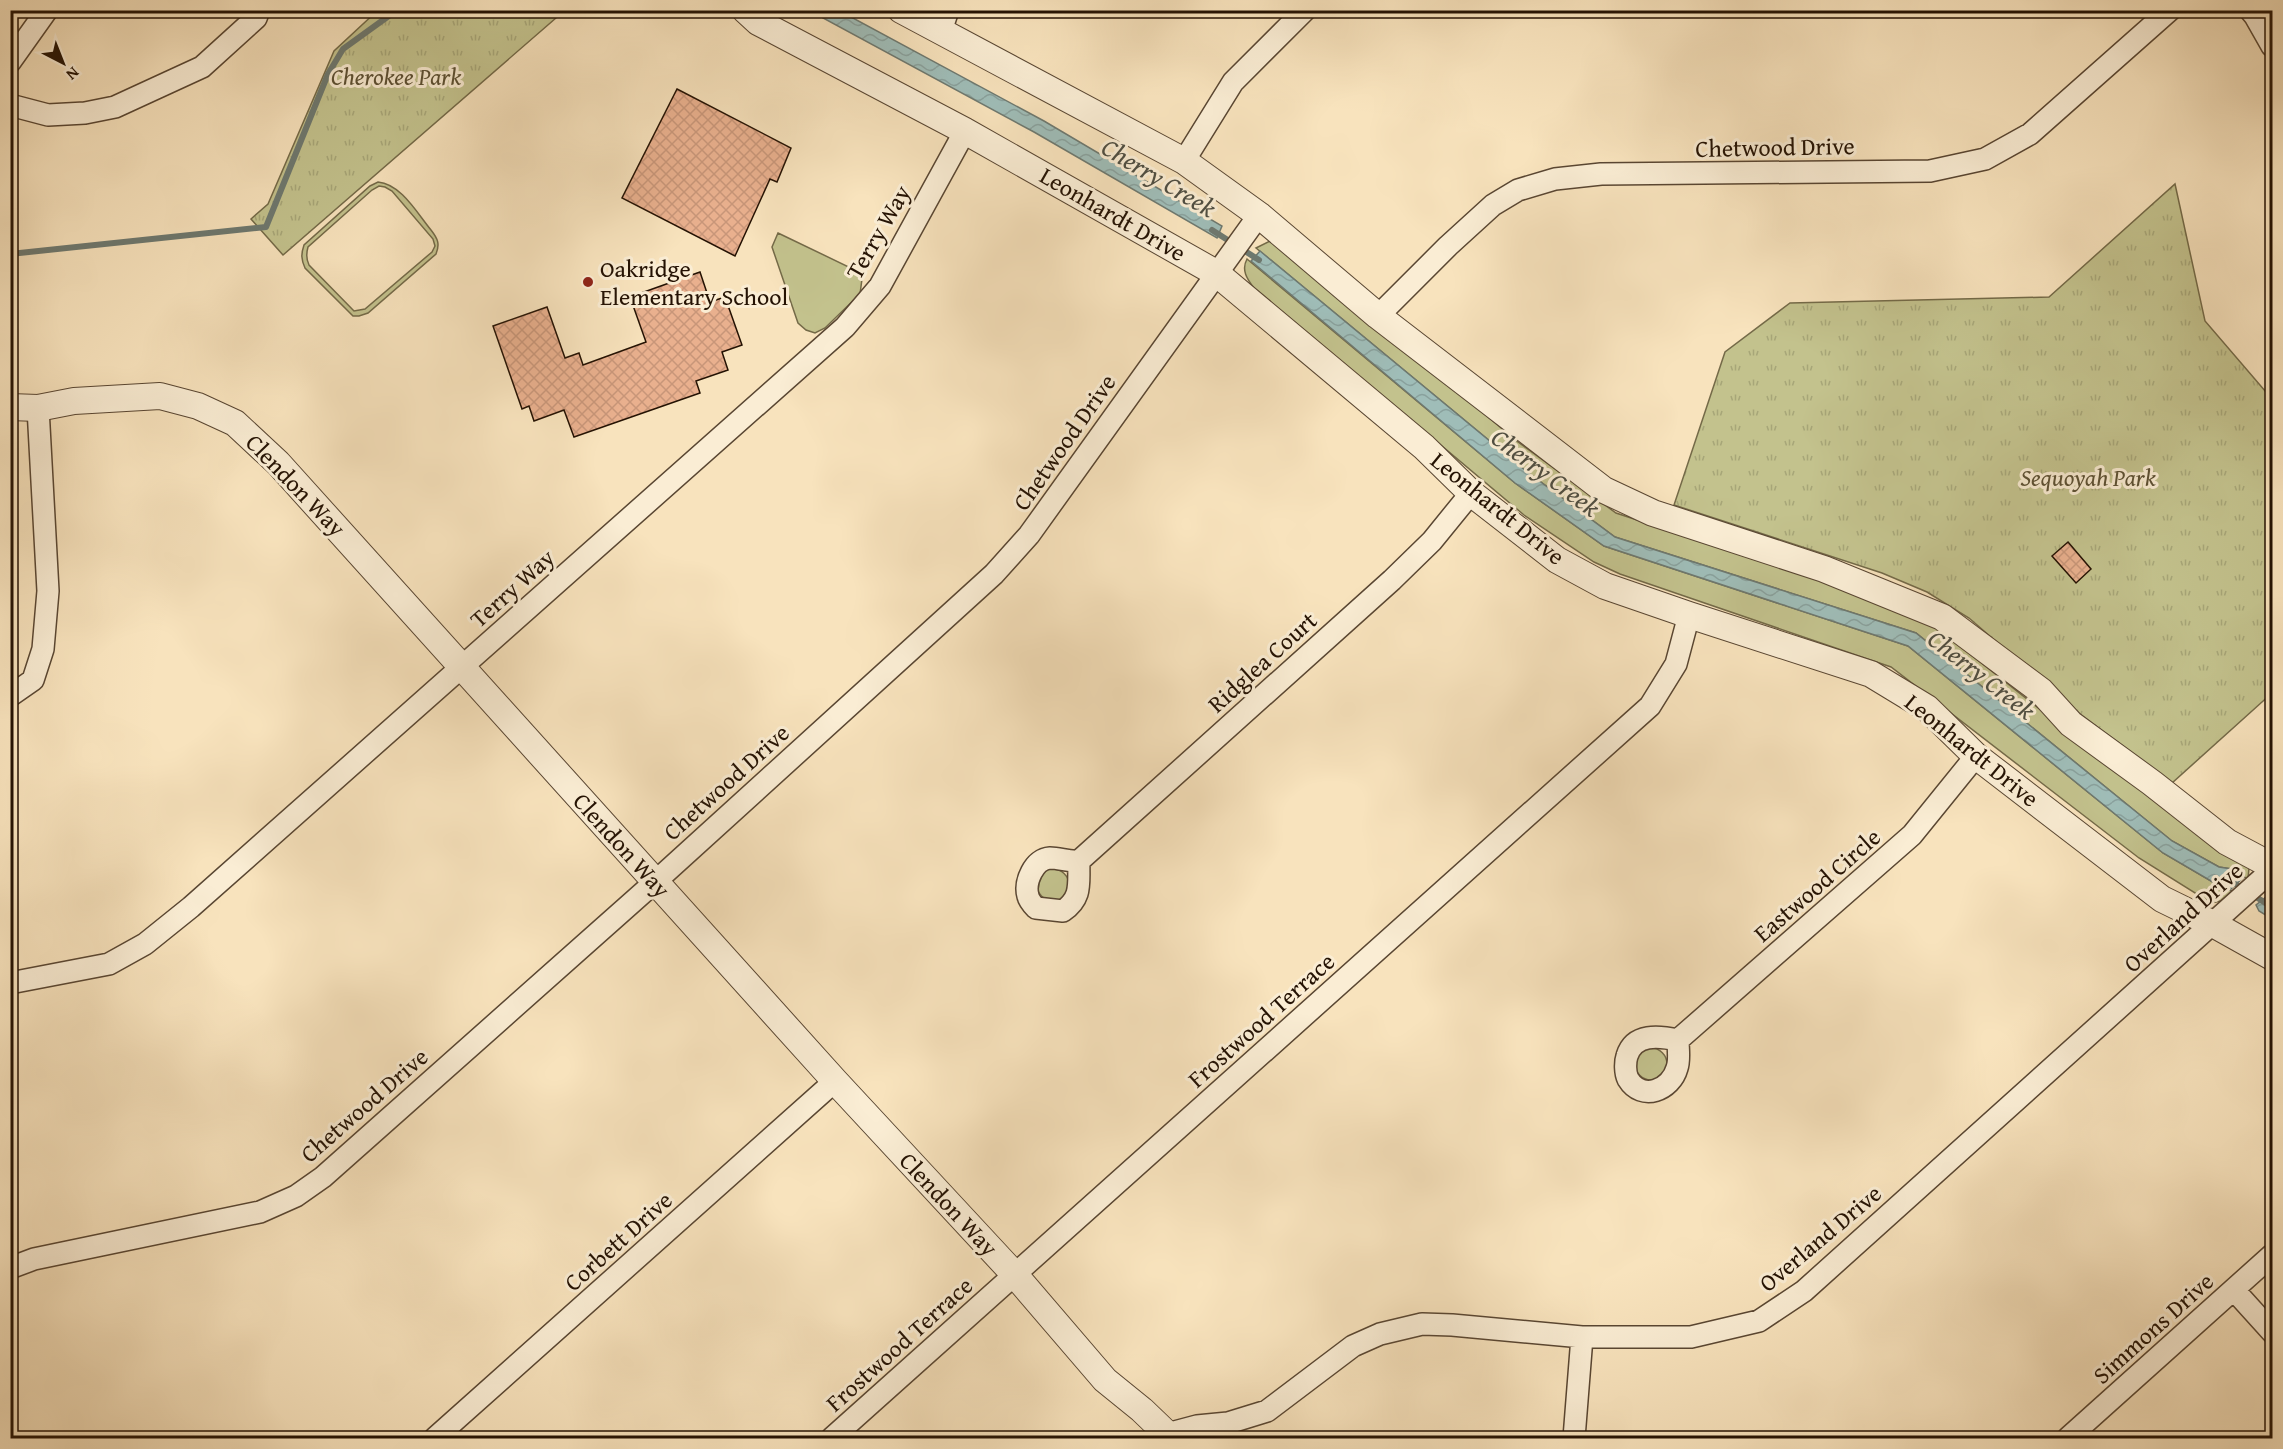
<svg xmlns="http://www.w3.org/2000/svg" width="2283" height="1449" viewBox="0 0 2283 1449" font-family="'Gentium Book Plus',serif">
<defs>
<pattern id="park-tufts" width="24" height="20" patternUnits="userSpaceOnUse" patternTransform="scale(1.5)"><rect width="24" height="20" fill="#c3c28d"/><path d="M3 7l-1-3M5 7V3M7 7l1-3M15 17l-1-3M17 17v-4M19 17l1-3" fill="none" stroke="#a7a678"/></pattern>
<pattern id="water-waves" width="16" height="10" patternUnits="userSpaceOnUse" patternTransform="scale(1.5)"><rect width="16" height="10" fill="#9fbdb8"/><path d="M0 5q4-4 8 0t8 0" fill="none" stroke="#89a19d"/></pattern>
<pattern id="building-cross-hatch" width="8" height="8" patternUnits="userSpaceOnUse" patternTransform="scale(1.5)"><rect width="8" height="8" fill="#e9b08e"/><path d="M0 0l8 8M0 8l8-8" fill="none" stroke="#c89679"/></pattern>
</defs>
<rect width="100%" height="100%" fill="#f8e3bd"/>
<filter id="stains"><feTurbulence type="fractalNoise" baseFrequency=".00333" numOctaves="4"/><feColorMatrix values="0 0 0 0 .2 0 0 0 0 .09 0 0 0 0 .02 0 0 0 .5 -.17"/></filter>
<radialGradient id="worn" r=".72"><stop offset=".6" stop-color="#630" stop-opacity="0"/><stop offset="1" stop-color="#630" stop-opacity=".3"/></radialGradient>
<!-- grass -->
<path fill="#c3c28d" stroke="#746a48" stroke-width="1.5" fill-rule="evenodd" d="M378 182C401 184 417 213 431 230 438 239 440 244 436 254L368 313 359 316H353L305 268C301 259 301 254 304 245L370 186ZM379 186 385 187 392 191 433 239 435 246 432 252 365 309 354 311 309 265C306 259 306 254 308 247L372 190Z
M778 233 855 270 862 279 860 294 825 328 815 333 806 330 798 323 772 247Z
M1270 241 1287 246 1514 439 1616 513 1893 604 1927 620 2137 786 2249 868 2248 879 2244 877 2238 870 2219 867 2172 841 1916 633 1615 537 1526 471 1256 248Z
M1247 259 1515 483 1604 546 1908 646 2163 853 2223 888 2233 891 2221 901 2211 903 2139 858 1891 667 1620 574 1594 562 1524 515 1254 288C1247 279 1241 270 1247 259Z
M1037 885a16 16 0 1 1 32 0a16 16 0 1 1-32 0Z
M1635 1064a16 16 0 1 1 32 0a16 16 0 1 1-32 0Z"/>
<!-- park -->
<path fill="url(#park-tufts)" stroke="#746a48" stroke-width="1.5" d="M377 11H564L283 255 251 219 268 204 334 51Z
M2175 184 2205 321 2272 399V693L2172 783 2079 713 1969 618 1927 592 1882 573 1674 505 1725 352 1790 303 2049 297Z"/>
<!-- water -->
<path fill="url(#water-waves)" stroke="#6e7970" stroke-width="1.5" d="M827 11H840L1044 121 1222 226 1217 238 1034 132 823 18Z
M1260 251 1526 471 1615 537 1916 633 2172 841 2219 867 2238 870 2244 877 2230 890 2223 888 2163 853 1908 646 1604 546 1515 483 1251 261Z
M2271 893 2272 894V919L2259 911 2256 905Z"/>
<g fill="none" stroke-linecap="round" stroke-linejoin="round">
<!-- stream -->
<path stroke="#6e7970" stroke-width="6" d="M1212 230 1259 260
M10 254 266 227 328 74 343 49 397 10
M2229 880 2272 907"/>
</g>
<!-- building -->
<path fill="url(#building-cross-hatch)" stroke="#241203" stroke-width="1.5" d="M677 89 791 148 777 182 770 179 735 256 622 198Z
M700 272 710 302 725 297 742 345 722 352 728 370 696 381 700 393 574 437 564 410 534 421 529 406 522 409 493 326 547 307 565 358 579 353 583 365 646 342 630 297Z
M2068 542 2091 569 2076 583 2052 556Z"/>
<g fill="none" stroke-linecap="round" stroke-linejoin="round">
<defs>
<path id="minor" d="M2250 10 2255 16 2272 46
M941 31 948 10
M10 62 47 10
M10 105 48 115 85 113 115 107 202 67 256 18 259 10
M1184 161 1233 82 1305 10
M1378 316 1448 246 1493 205 1518 190 1555 179 1601 174 1930 171 1985 159 2030 134 2170 10
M10 696 33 680 43 649 48 591 38 408
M1079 861C1078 883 1083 897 1063 911L1036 908C1033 905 1029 901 1028 896 1024 882 1034 859 1050 858 1060 858 1068 862 1079 861L1392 580 1432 541 1471 493
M10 983 109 964 145 944 191 907 845 327 880 286 965 131
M1678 1040C1678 1049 1680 1060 1677 1068 1671 1090 1642 1102 1628 1079 1625 1073 1625 1062 1627 1056 1634 1033 1659 1036 1678 1040L1912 835 1976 756
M10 1268 34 1259 260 1212 296 1196 323 1177 655 882 994 574 1029 535 1259 215
M2234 1290 2272 1332
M435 1438 835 1081
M832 1438 1650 706 1676 664 1689 615
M1164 1438 1167 1434 1197 1426 1228 1423 1267 1411 1353 1346 1380 1334 1422 1324 1452 1325 1582 1337H1691L1759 1321 1804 1291 2272 870
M1574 1438 1582 1337
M2068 1438 2272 1255"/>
<path id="tertiary" d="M745 10 758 22 965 131 1216 273 1424 447 1471 493 1557 560 1605 586 1689 615 1871 674 1927 708 1976 756 2162 899 2213 924 2272 957
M901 10 1184 161 1259 215 1378 316 1604 490 1653 513 1824 569 1942 617 2041 691 2071 724 2152 783 2227 842 2272 866
M10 407 38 408 74 401 160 396 198 406 235 423 278 463 835 1081 1015 1275 1105 1380 1142 1410 1167 1434"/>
</defs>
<!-- minor casing -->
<use href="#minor" stroke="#594632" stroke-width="24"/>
<!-- tertiary casing -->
<use href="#tertiary" stroke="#594632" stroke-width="28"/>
<!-- minor -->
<use href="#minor" stroke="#faedd4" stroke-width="21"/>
<!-- tertiary -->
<use href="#tertiary" stroke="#faedd4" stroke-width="26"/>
</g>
<!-- markers -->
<circle fill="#8f2418" stroke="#faedd4" stroke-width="2" cx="588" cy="282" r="6"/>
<g text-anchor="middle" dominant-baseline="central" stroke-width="6" stroke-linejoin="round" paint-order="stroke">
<!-- park labels -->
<g font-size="24" font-style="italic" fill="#5c5033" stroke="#faedd4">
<text x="396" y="76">Cherokee Park</text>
<text x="2088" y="477">Sequoyah Park</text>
</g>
<!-- street labels -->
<g font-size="24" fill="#241203" stroke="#faedd4">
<text transform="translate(1775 147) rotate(-1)">Chetwood Drive</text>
<text transform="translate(1113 214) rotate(30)">Leonhardt Drive</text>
<text transform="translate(878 232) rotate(-60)">Terry Way</text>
<text transform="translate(1064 442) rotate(-55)">Chetwood Drive</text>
<text transform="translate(296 485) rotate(46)">Clendon Way</text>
<text transform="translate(1498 508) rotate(39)">Leonhardt Drive</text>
<text transform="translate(512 588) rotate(-42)">Terry Way</text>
<text transform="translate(1262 662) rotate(-42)">Ridglea Court</text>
<text transform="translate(1972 750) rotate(39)">Leonhardt Drive</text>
<text transform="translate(726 782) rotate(-42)">Chetwood Drive</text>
<text transform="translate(622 845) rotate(48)">Clendon Way</text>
<text transform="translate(1817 885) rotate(-41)">Eastwood Circle</text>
<text transform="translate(2183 917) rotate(-42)">Overland Drive</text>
<text transform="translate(1261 1020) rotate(-42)">Frostwood Terrace</text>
<text transform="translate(364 1105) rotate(-41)">Chetwood Drive</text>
<text transform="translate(949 1204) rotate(47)">Clendon Way</text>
<text transform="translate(1820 1238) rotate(-40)">Overland Drive</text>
<text transform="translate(618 1241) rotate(-42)">Corbett Drive</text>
<text transform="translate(2153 1328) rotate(-42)">Simmons Drive</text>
<text transform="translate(899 1344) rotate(-42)">Frostwood Terrace</text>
</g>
<!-- poi labels -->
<g font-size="24" fill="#241203" stroke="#faedd4" text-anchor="start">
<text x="600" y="268">Oakridge<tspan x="600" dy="28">Elementary School</tspan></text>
</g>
<!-- water labels -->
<g font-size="26" font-style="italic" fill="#4f4e42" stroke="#faedd4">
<text transform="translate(1159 177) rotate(31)">Cherry Creek</text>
<text transform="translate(1546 472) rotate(37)">Cherry Creek</text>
<text transform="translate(1982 674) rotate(38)">Cherry Creek</text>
</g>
</g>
<!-- margin -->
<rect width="2283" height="1449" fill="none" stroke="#f8e3bd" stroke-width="36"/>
<rect x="12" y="12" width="2259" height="1425" fill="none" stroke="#241203" stroke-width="3"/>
<rect x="18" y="18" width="2247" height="1413" fill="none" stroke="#241203" stroke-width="1.5"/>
<!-- north arrow -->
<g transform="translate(63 63) rotate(138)" stroke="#faedd4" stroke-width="4.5" paint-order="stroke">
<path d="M0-4.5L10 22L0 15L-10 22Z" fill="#241203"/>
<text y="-9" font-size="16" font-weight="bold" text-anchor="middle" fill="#241203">N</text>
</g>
<rect width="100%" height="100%" filter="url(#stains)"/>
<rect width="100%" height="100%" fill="url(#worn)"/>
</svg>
